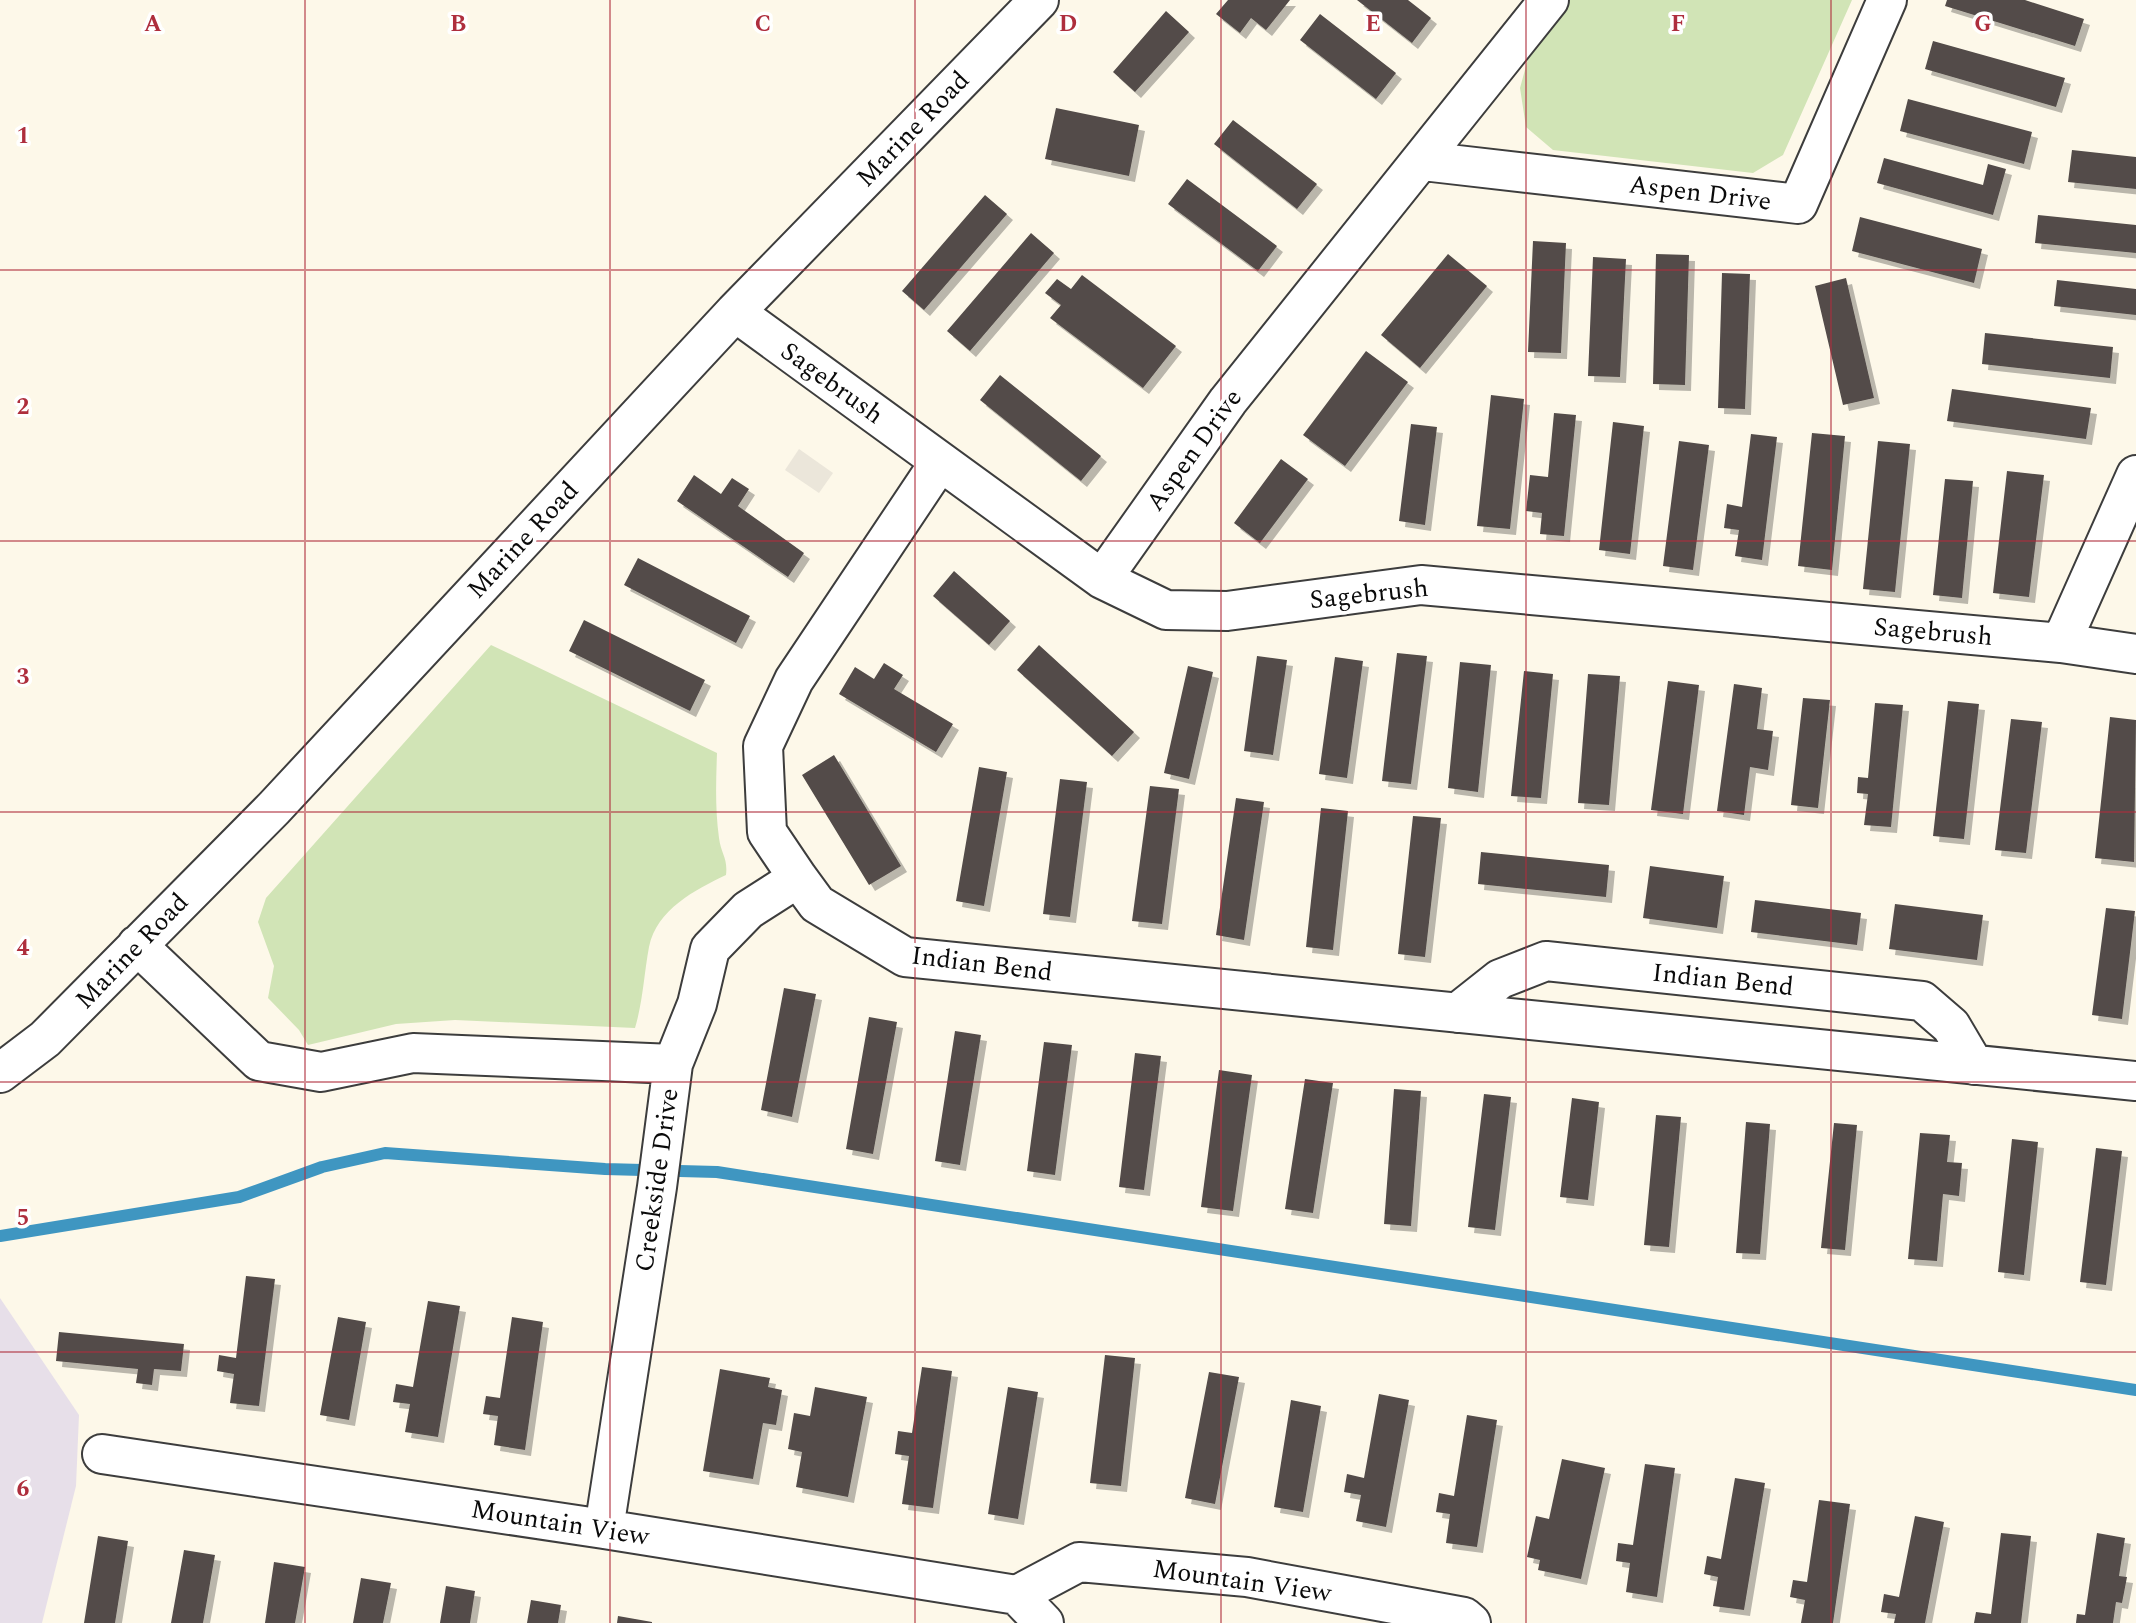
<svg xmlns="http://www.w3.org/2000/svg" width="2136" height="1623" viewBox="0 0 2136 1623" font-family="Spectral,serif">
<defs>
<filter id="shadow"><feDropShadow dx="6" dy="6" stdDeviation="0" flood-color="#0004"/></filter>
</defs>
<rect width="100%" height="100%" fill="#fdf8e9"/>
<!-- industrial -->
<path fill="#e7dfe9" d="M0 1298 79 1415 76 1486 42 1623H0Z"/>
<!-- green -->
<path fill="#d1e4b6" d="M1567 0H1852L1783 155 1753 173 1553 150 1526 127 1520 88 1529 55Z
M491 645 717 753C716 782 715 809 719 838 721 854 728 858 726 875 695 890 657 909 649 947 644 974 643 1001 635 1028L455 1020 396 1024 308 1045 299 1030 268 998 274 966 258 922 266 898Z"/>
<!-- plaza -->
<path fill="#ebe6da" d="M799 449 833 473 819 493 785 470Z"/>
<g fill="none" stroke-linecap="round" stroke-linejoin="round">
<!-- stream -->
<path stroke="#3f96c1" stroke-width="12" d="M0 1236 239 1197 322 1167 385 1153 605 1169 717 1172 2136 1390"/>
</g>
<!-- building -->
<path fill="#524b48" filter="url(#shadow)" d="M1228 0H1290L1266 30 1251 18 1240 33 1216 14Z
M1357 0H1408L1431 18 1412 43Z
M1947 0H2025L2084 19 2075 46 1945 6Z
M1166 11 1189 32 1135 92 1113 72Z
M1320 14 1396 73 1376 99 1300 40Z
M1933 41 2065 78 2056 107 1925 69Z
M1908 99 2032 132 2024 164 1900 131Z
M1056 108 1139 125 1129 176 1045 159Z
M1233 120 1317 184 1297 209 1214 144Z
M2072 150 2136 157V189L2068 182Z
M1884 158 1983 185 1988 164 2006 169 1993 215 1877 183Z
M1187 179 1277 246 1258 271 1168 204Z
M985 195 1007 214 924 310 902 291Z
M2038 215 2136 225V253L2035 243Z
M1860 217 1982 249 1974 283 1852 251Z
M1031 233 1054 253 970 351 947 331Z
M1533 241 1566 243 1561 353 1528 352Z
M1448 254 1487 286 1420 368 1381 335Z
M1656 254 1689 255 1685 385 1653 384Z
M1593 257 1626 259 1620 377 1588 376Z
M1722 273 1750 274 1745 409 1718 408Z
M1082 275 1176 346 1143 388 1050 318 1061 305 1045 293 1057 279 1071 289Z
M1846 278 1874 398 1843 405 1815 286Z
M2057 280 2136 289V315L2054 306Z
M1985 333 2113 347 2110 378 1982 364Z
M1366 351 1408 382 1345 466 1303 435Z
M1000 375 1101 456 1081 481 980 400Z
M1952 389 2091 408 2086 439 1947 421Z
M1491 395 1524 399 1510 529 1477 526Z
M1554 413 1576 415 1564 536 1540 534 1542 513 1526 511 1530 475 1548 477Z
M1613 422 1644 426 1630 554 1599 550Z
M1411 424 1437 427 1425 525 1399 521Z
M1812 433 1845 436 1832 570 1798 566Z
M1751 434 1777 437 1762 560 1735 556 1739 530 1724 528 1727 504 1742 507Z
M1679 441 1709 445 1693 570 1663 566Z
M1878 441 1910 444 1895 592 1863 589Z
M1281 459 1308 479 1260 543 1234 523Z
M2007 471 2044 475 2029 597 1993 593Z
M694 475 721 494 732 478 749 489 738 506 804 553 788 577 677 501Z
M1945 479 1973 481 1962 598 1933 595Z
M638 558 750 616 736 643 624 585Z
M954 571 1010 621 989 645 933 596Z
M584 620 705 680 690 711 569 651Z
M1039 645 1134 732 1112 756 1017 670Z
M1397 653 1427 656 1411 784 1382 781Z
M1257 656 1287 660 1273 755 1244 751Z
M1335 657 1363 661 1347 778 1319 774Z
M1460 662 1491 665 1478 792 1448 788Z
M884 663 903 675 894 689 953 724 936 752 839 694 855 667 874 679Z
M1188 666 1213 672 1189 779 1164 773Z
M1524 671 1553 674 1541 798 1511 796Z
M1588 674 1620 676 1609 805 1578 803Z
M1668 681 1699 685 1683 814 1651 810Z
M1734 684 1762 688 1757 729 1773 731 1768 770 1750 767 1744 815 1717 811Z
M1803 698 1830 700 1818 808 1791 805Z
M1948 701 1979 704 1964 839 1933 836Z
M1875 703 1903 705 1891 827 1864 825 1868 794 1857 793 1858 777 1868 778Z
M2110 717 2136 720 2134 862 2095 858Z
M2011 719 2042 722 2026 853 1995 850Z
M834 755 901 866 869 885 802 775Z
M979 767 1007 772 984 906 956 901Z
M1060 779 1087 782 1070 917 1043 914Z
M1150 786 1179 789 1162 924 1132 921Z
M1236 798 1264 802 1244 940 1216 935Z
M1321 808 1348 811 1333 950 1306 947Z
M1413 816 1441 818 1425 957 1398 954Z
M1481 852 1609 865 1606 897 1478 884Z
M1650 866 1724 876 1717 928 1643 918Z
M1755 900 1861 913 1857 945 1751 932Z
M1895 904 1983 915 1977 960 1889 949Z
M2106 908 2135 911 2122 1019 2092 1015Z
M784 988 816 994 792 1117 761 1110Z
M869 1017 897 1022 873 1154 846 1149Z
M955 1031 981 1035 960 1165 935 1161Z
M1044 1042 1072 1045 1055 1175 1027 1171Z
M1135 1053 1161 1056 1144 1190 1119 1187Z
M1219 1070 1252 1075 1233 1211 1201 1207Z
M1305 1079 1333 1083 1313 1213 1285 1209Z
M1394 1089 1421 1091 1411 1226 1384 1224Z
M1484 1094 1511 1097 1495 1230 1468 1227Z
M1572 1098 1599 1102 1588 1200 1560 1197Z
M1656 1115 1681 1117 1669 1247 1644 1245Z
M1746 1122 1770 1124 1760 1254 1736 1253Z
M1834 1123 1857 1125 1845 1250 1821 1248Z
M1920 1133 1950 1135 1947 1162 1962 1163 1959 1196 1943 1194 1937 1261 1908 1259Z
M2012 1139 2038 1142 2024 1275 1998 1272Z
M2096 1148 2122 1151 2106 1285 2080 1282Z
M246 1276 275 1279 259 1406 230 1403 234 1374 217 1371 219 1355 236 1358Z
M428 1301 460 1306 438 1437 405 1432 410 1404 393 1402 396 1384 413 1387Z
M338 1317 366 1322 349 1420 320 1415Z
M512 1317 543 1322 525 1450 494 1445 498 1416 483 1414 486 1396 500 1398Z
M59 1332 184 1344 181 1371 154 1369 152 1385 136 1383 138 1369 56 1361Z
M1105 1355 1135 1358 1121 1486 1090 1483Z
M922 1367 952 1371 933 1508 902 1504 909 1456 895 1454 898 1431 912 1433Z
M720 1369 770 1378 768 1387 782 1390 776 1425 763 1423 753 1479 703 1471Z
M1209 1372 1239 1377 1215 1504 1185 1498Z
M815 1387 867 1397 848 1497 796 1487 802 1452 788 1449 794 1413 810 1416Z
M1008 1387 1038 1392 1018 1519 988 1514Z
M1379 1394 1409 1400 1386 1527 1356 1521 1361 1495 1344 1492 1347 1474 1364 1478Z
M1291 1400 1321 1406 1303 1512 1274 1507Z
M1467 1415 1497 1420 1477 1547 1446 1543 1450 1514 1436 1512 1439 1493 1454 1496Z
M1562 1459 1605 1468 1581 1579 1538 1570 1540 1560 1527 1557 1536 1516 1549 1519Z
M1645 1464 1675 1468 1657 1597 1626 1592 1630 1563 1616 1561 1618 1543 1633 1545Z
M1735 1478 1765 1483 1744 1610 1713 1606 1718 1577 1704 1574 1707 1556 1721 1559Z
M1819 1500 1850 1504 1833 1623H1801L1805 1600 1790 1597 1793 1580 1807 1582Z
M1915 1516 1944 1522 1925 1623H1894L1896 1614 1881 1612 1884 1594 1899 1597Z
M2001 1533 2031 1536 2021 1623H1974L1976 1612 1991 1614Z
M2097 1533 2125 1538 2119 1576 2127 1577 2122 1603 2116 1602 2113 1623H2076L2077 1614 2085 1615Z
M98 1536 128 1541 115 1623H84Z
M184 1550 215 1555 203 1623H171Z
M274 1562 305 1567 295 1623H265Z
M361 1578 391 1583 383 1623H353Z
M446 1586 475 1591 470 1623H440Z
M531 1600 561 1605 558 1623H527Z
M618 1616 652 1622V1623H617Z"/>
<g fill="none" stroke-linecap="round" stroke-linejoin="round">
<defs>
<path id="minor" d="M1423 161 1798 204 1887 0
M735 312 1102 579 1166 610 1227 611 1421 585 2061 643 2136 654
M939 463 794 680 763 746 767 832 798 878 817 904 905 957 2136 1081
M1102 579 1228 401 1549 0
M2061 643 2136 475
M137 945 259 1061 321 1072 413 1053 673 1064
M1457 1013 1500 979 1546 961 1922 1001 1951 1026 1974 1065
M0 1073 45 1039 274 808 735 312 1039 0
M102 1454 604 1529 1017 1595 1044 1623
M604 1529 657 1187 673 1064 697 1004 710 949 748 910 798 878
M1017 1595 1079 1562 1247 1577 1464 1617 1471 1623"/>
</defs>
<!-- minor casing -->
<use href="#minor" stroke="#3d3d3d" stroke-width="42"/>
<!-- minor -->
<use href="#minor" stroke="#fff" stroke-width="38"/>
</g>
<!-- grid -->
<path fill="none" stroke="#ae2e3d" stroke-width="2" stroke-opacity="0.55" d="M305 0V1623M610 0V1623M915 0V1623M1221 0V1623M1526 0V1623M1831 0V1623M0 270H2136M0 541H2136M0 812H2136M0 1082H2136M0 1352H2136"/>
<g text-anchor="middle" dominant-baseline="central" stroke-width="7" stroke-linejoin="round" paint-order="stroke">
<!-- street labels -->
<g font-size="26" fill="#0a0a0a" stroke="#fff">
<text transform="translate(913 129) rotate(-46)">Marine Road</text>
<text transform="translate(1700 193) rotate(7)">Aspen Drive</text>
<text transform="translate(832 383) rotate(36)">Sagebrush</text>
<text transform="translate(1194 450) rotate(-54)">Aspen Drive</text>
<text transform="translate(523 540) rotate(-47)">Marine Road</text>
<text transform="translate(1369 594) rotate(-6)">Sagebrush</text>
<text transform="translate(1933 632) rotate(5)">Sagebrush</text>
<text transform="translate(132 951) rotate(-46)">Marine Road</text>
<text transform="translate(982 964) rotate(7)">Indian Bend</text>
<text transform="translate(1723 980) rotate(6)">Indian Bend</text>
<text transform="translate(657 1180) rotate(-82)">Creekside Drive</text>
<text transform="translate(560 1523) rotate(9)">Mountain View</text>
<text transform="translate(1242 1581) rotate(8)">Mountain View</text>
</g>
</g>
<g font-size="23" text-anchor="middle" font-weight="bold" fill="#ae2e3d" stroke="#fff" stroke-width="7" stroke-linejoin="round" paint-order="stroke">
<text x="153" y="31">A</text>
<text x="458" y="31">B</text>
<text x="763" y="31">C</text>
<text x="1068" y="31">D</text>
<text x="1373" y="31">E</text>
<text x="1678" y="31">F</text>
<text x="1983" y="31">G</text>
<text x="23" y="143">1</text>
<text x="23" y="414">2</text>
<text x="23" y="684">3</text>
<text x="23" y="955">4</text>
<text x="23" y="1225">5</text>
<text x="23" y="1496">6</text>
</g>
</svg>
